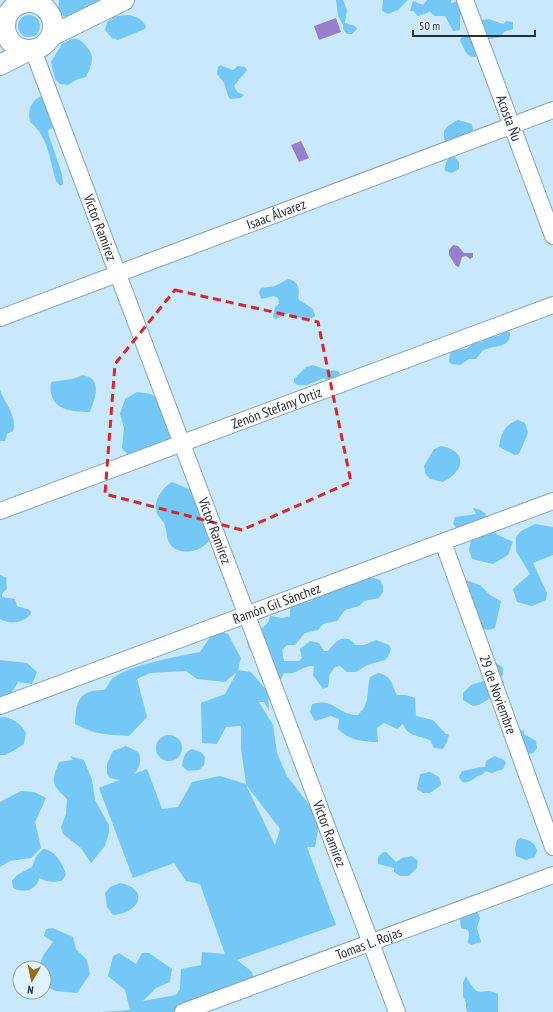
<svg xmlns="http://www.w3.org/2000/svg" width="553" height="1012" viewBox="0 0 553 1012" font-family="'PT Sans Narrow',sans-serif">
<rect width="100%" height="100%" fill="#c9e8fb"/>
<!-- green -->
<path fill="#75c7f5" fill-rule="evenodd" d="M59 0H105L70 18 63 16 58 10Z
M336 0H343L347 10 345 23 355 26 357 29 352 34H347L343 29V25L338 16Z
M383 0H408L398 10 388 14 382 11Z
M427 0H451V3L458 1 462 13 460 16V30L453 31 445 16H435L430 12 418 16 413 11H410L413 1 423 5Z
M18 26a11 11 0 1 1 22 0a11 11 0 1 1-22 0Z
M128 15C135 16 142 19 146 26L145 29 118 40 112 38 105 30 107 22 116 16Z
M489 19 503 24 506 21 513 22V29L504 32 500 37 490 39 479 38 476 57C465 57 465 49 460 41L461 38 472 34 482 20Z
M71 39C78 38 81 40 85 45 96 55 92 65 86 77L76 80 68 85 60 84 55 79 51 62 62 44Z
M220 65 233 70 238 66 245 67 247 70 234 86 237 92 244 95 241 98 230 99 228 96 224 83 217 74 218 67Z
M46 94 55 127 48 130 49 136 62 174 63 184 60 186 56 181C50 160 48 136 30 122 27 108 32 99 46 94Z
M458 120 472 124 473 130 453 154 459 162V169L452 173 445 171C444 163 449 160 449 153 450 150 448 147 446 144 440 129 447 126 458 120Z
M288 279C299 281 300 290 298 299L313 309 315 316C306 323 298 317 289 313L276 319 273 317 275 307 279 304 278 298 274 296 261 299 259 292 261 288 275 286Z
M507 331 510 333C511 348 494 345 484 350 481 351 478 357 476 359H469L460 365 451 364 449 361 450 352 453 350 466 349 475 342H482L487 337 498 336Z
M313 365 327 370 338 371 342 377 330 381 324 378 307 385H297L294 382V379L306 367Z
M83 375C103 379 95 398 90 412 69 412 47 409 51 382L73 379Z
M0 390C5 404 17 415 13 431L7 434 5 441H0Z
M137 392 151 394 162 402 173 442 134 456 127 454 122 448 124 428 120 414 125 399Z
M518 420 525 423 528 433 519 454 515 455 499 447C501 434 505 424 518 420Z
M441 446C468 451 465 471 443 482L430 479 425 473 424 466 434 449Z
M172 482 198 493 210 539C203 552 179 557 170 544 166 538 167 532 165 526 164 521 159 518 157 513 152 502 163 487 172 482Z
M473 508C493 511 484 523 495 533 500 536 507 539 513 542L508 555 493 564 472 559 469 550 472 535 458 529 453 524 455 517 476 514Z
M535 524 553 527V555L533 563 547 593 546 600 532 606 517 602 513 589 530 574 516 551V537L521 531Z
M0 575 7 578 6 581 7 588 2 594V597L15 599 17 606 30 610 31 614C23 623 10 625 0 619Z
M367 576 380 580 383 586V592L379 598 364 601 359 606 345 610 337 621 323 624 318 630 305 633 295 645H287L282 650 284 661H299L302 658 300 649 310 641 319 643 324 651H328C333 645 339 636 348 639 351 639 353 643 356 645H364L376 640 389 645 391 649 388 657 385 660 367 665 356 672H347L340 666 335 667 330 674 328 687 323 689 313 675 314 666C302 665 296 676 284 673L280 681 249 649 247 642 249 634 254 628H262L268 623 270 616 283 618 290 616V609L294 602H310L320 593Z
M457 577 480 585 490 595 501 601 495 628 488 630 480 628Z
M215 630 228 634 241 658 238 670 251 672 268 692 269 711 264 702H259L273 725 277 753 287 776 320 819 315 847H307L336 925 237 960 251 971 257 984 252 997 181 1012H102L130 1010 125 990 108 976 113 956 119 953 136 964 142 953H149L172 969 170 982 156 988 143 1001 176 995 180 989 181 969 201 965 202 952 225 954 200 884 186 881 174 863 133 878 99 788 119 780 110 778 107 774V764L113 751 126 746 138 752C142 760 140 768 134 774L147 769 162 809 178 807 192 782 220 776 246 784 241 749V726L226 727 217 744 202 743 201 703 225 694 237 672 225 682 197 679 186 671 150 673 137 679 147 717 129 736C109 735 93 734 75 724 76 701 79 689 105 690 107 687 109 683 111 680 126 665 179 656 200 652ZM247 786 280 829 275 845 247 787Z
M0 660 27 663 37 672 32 684 18 682 11 694 0 698Z
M491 662 498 664 503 668V675L500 677 504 683 502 688 492 692 489 699 479 705 473 706 463 700V693L471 685 487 680 482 675V671Z
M378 673C393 676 391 684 397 695H406L415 698 416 716 433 720 446 734H449L447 742 443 749 434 748 430 740C418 735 408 737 403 724L397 729 384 723 377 728 378 742C363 742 349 740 338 729L339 719 331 716 315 721 310 712 312 704C334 697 338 715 358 715 371 703 366 692 370 677Z
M0 717C10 716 22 724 26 733L24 744 15 750 5 755H0Z
M518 729 524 731V734L536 741 537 748 533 753 526 755Z
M156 748a13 13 0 1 1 26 0a13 13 0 1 1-26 0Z
M192 749 201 752 205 757 204 765 199 770 188 771 182 766C183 759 184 752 192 749Z
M70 756 84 760 92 780 95 800 109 825V832L105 846 91 863 81 848 63 834 61 827 66 814 67 799C51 784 51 782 59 762L73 760Z
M495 756 504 760 506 763 503 769 492 773 485 771C483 777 479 774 475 778 469 782 463 786 459 777L462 771C470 770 476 767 485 767L486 761Z
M430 772 439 777 441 783 440 786 430 793H423L417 789 420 774Z
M21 791 34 792 46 798 35 822 41 848 31 858 10 861 0 867V802Z
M520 838C529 840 534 841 537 850L535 857 526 860 516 856 515 849 517 840Z
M43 849C54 849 63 864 66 874L63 880C57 883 45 882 39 878 37 890 24 894 13 888L12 881 17 875 32 867 36 857Z
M383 852H386L396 862 402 858 412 856 418 861 417 868 409 876H400L394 872V868L378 864V857Z
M120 883C150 889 140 913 113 915L107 907 105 893 110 887Z
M477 911 480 918 477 928 481 942 471 945 468 943 469 933 468 930 461 928 460 918Z
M53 928 73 937 76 949 87 960 90 974 77 993 56 991 44 986V968H38L44 954 53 942 44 936 46 929Z
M466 976C480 1004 480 984 498 994V1012H468L466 1009V1003L463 996V983Z"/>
<!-- water -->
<path fill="#9680cc" d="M336 18 341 32 319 40 314 26Z
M301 141 309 158 299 162 291 145Z
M453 245 458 246 464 253H473V257L470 259 466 256 462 257 459 267 456 266 449 255V250Z"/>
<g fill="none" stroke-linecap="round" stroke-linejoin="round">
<defs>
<g id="minor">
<path d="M19 0 20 3"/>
<path id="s1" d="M465 0 553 236"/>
<path id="s2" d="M33 50 397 1012"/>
<path id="s3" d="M0 318 553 110"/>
<path id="s4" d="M0 511 553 305"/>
<path id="s5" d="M443 542 553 847"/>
<path id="s6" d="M0 706 553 501"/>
<path id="s7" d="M183 1012 553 875"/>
</g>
<path id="major" d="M5 26a24 24 0 1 1 48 0a24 24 0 1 1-48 0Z
M51 36 124 0
M0 65 29 50"/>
</defs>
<!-- minor casing -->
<use href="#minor" stroke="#87a4b6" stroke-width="18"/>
<!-- major casing -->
<use href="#major" stroke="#87a4b6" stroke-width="22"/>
<!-- minor -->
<use href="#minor" stroke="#fff" stroke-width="16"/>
<!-- major -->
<use href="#major" stroke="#fff" stroke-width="20"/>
</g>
<!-- marked area -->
<path fill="none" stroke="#d62828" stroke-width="3" stroke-dasharray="8 5" stroke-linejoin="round" d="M175 290 318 322 351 482 242 530 105 494 115 364Z"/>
<g text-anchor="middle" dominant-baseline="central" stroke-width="4" stroke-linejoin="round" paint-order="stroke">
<!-- street labels -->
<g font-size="14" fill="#232f36" stroke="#e1f3fe">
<text stroke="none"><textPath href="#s1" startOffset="126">Acosta Ñu</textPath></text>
<text stroke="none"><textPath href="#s3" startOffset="295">Isaac Álvarez</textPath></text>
<text stroke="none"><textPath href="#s2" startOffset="190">Víctor Ramírez</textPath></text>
<text stroke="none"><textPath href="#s4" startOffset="295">Zenón Stefany Ortiz</textPath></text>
<text stroke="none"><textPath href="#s2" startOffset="514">Víctor Ramírez</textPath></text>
<text stroke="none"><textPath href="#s6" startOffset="295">Ramón Gil Sánchez</textPath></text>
<text stroke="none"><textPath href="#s5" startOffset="162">29 de Noviembre</textPath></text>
<text stroke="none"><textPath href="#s2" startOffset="838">Víctor Ramírez</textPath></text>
<text stroke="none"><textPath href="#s7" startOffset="198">Tomas L. Rojas</textPath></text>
</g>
</g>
<!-- north arrow -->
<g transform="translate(32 980) rotate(189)"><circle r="19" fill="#e1f3fe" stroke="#95a5ae"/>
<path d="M0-3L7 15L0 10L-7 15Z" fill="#956c16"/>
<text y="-6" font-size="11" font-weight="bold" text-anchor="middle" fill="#232f36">N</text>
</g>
<!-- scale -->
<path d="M413 30v6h122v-6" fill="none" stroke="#232f36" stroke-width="2"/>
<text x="419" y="30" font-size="12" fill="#232f36" stroke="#e1f3fe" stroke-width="3" paint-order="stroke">50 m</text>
</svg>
